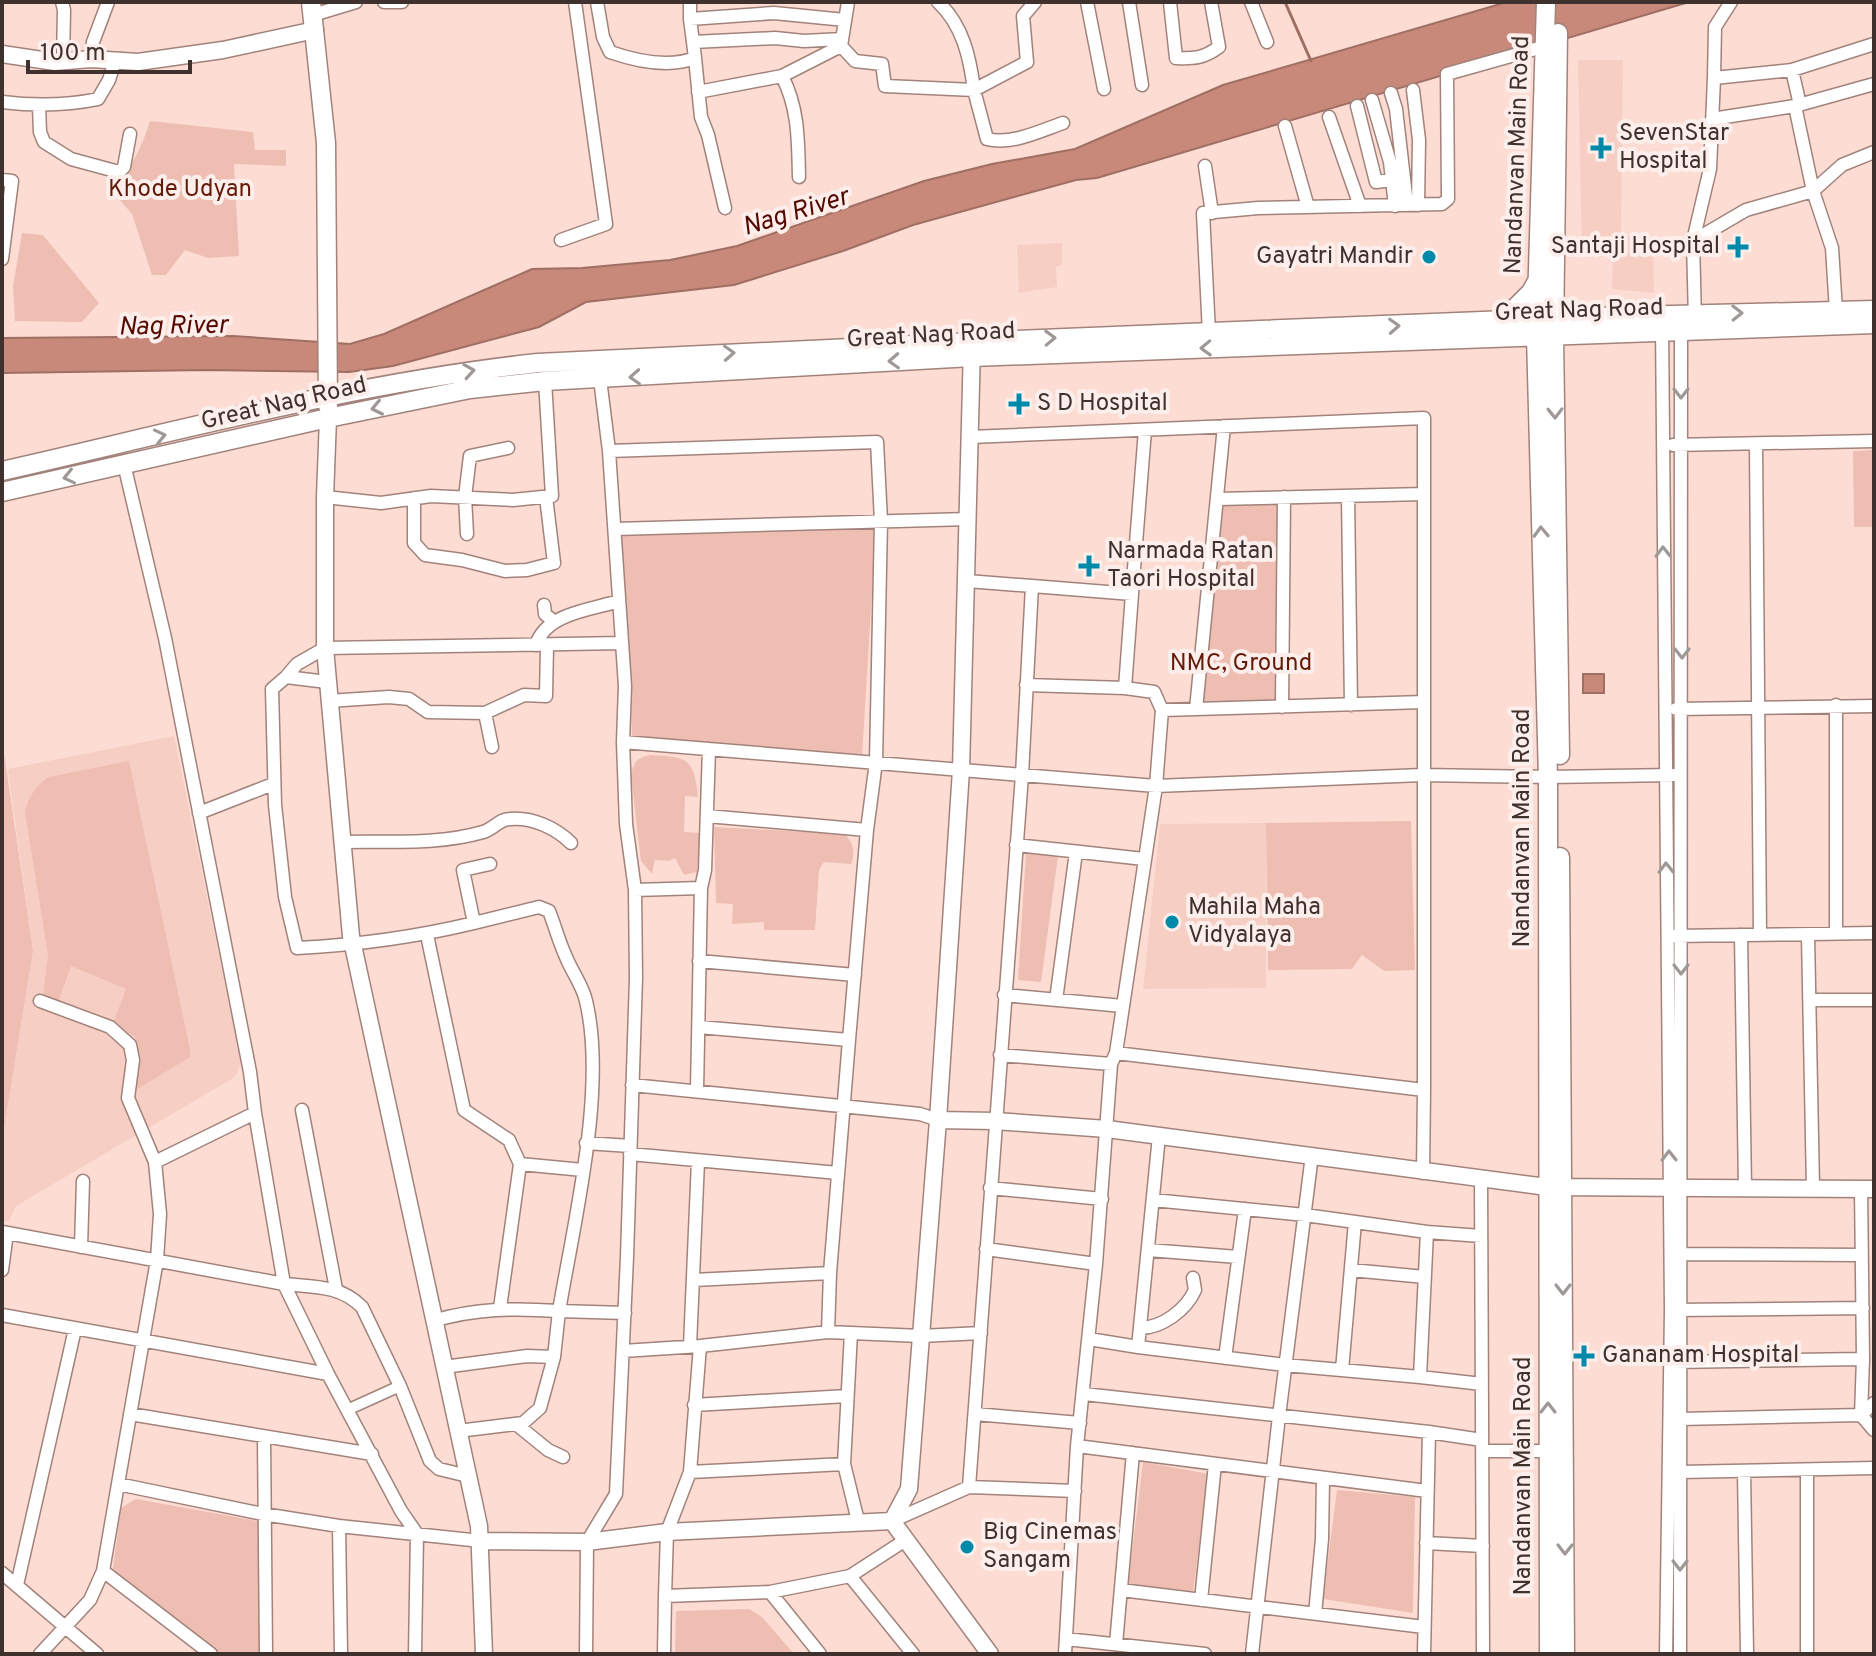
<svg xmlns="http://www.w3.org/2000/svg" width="1876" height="1656" viewBox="0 0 1876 1656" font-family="Overpass,sans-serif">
<rect width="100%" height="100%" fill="#fddcd4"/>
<!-- built -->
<path fill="#f7cec4" d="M1578 60H1623L1621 235 1653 237 1654 293 1612 289 1613 257 1582 256Z
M1062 243V265L1056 267 1057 287 1019 293 1017 245Z
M174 736 241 1063 235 1077 16 1206 9 1221H2V1141L33 951 8 769Z
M1266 823V988L1143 989 1160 824Z"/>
<!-- green -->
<path fill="#eebeb3" d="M150 121 253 132 255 150H286V166L234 164 239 256 208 258 185 250 166 275H152L132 214 113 192C130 169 142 148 150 121Z
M22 233 43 235 99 303 82 322 15 321 13 286Z
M1874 450V527H1854L1853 451Z
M1277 504 1278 701 1202 703 1220 505Z
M876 525 862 757 632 739 630 658 618 532Z
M2 739 33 951 2 1141Z
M650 755C687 757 694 757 698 797L685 796 684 832 700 833 697 872 684 875 675 858 669 861 655 860 652 874 641 861 631 776C633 763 636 758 650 755Z
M129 761 190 1049V1057L134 1091 138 1047 134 1036 113 1024 126 989 71 966 58 1002 43 996 48 955 25 812C28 797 36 785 49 777Z
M1411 821 1415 970 1384 971 1362 955 1352 969 1268 970 1266 823Z
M714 827 844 834C853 841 856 853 851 864L824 862 819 870 815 930H764V922L732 924 733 904 716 903Z
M1026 853 1058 856 1041 982 1018 980Z
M1143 1462 1209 1474 1193 1592 1128 1584Z
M1337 1490 1415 1497 1413 1613 1323 1599Z
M136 1499 258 1521 260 1654H219L112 1575 121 1508Z
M749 1609 762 1617 794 1654H675L676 1611Z"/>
<!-- water -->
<path fill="#c8897a" stroke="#9f6f63" stroke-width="2" d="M1507 2H1689L1097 178 1076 180 913 225 843 251 734 285 586 302 539 327 393 366 349 372 207 370 2 373V338L233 336 350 344 384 334 532 269 582 268 670 260 737 246 924 181 992 164 1075 149 1223 85Z
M1583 674H1604V693H1583Z"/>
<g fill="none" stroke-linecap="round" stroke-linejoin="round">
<!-- stream -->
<path stroke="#9f6f63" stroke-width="3" d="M1285 2 1311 61"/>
<defs>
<path id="pedestrian" d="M347 1410 400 1386"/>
<path id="minor" d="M62 2 64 10 63 61
M384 2H402
M597 2 603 37 610 52C636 61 669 68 695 58L693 42 775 38 804 41 842 39
M690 2V19
M938 2C963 25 970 58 974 90L1027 62 1023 16 1035 2
M1087 2 1104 89
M1129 2 1142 85
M1170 2 1176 58C1194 59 1204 58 1219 47L1211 2
M1251 2 1267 42
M313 15 356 2
M693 42 690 19 774 13 845 20
M841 46 855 61 882 64 885 86 974 90 987 139C1012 145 1040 131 1063 123
M695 58 701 117 708 135 725 208
M91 59 93 42 108 2
M782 76C799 109 798 141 799 177
M1714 78 1715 27 1731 2
M1413 90 1419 140 1418 205
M698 92 782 76 841 46 848 2
M1391 93 1396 109 1407 205
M1372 100 1390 162 1395 206
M2 102C35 106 65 106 98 99L109 80 115 61
M1800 105 1792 70 1874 44
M39 106 40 132 44 142 71 159 119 172 124 167 130 134
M1357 106 1376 182 1392 180
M1329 117 1360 206
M1712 119 1795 106
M1285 126 1308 207
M1205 166 1212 213
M2 180 12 181 2 259
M561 240 606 224 575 2
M1693 241 1710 169 1714 78 1792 70
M1836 311 1832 248 1813 191 1795 106 1874 84
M1695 320 1693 241 1746 210 1813 191 1842 165 1874 152
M1662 325 1671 1310 1666 1654
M1209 333 1203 213 1258 208 1442 204 1448 199 1447 74 1546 46
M971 437 1424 418V1090
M1756 444 1760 935
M1673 445 1874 441
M609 451 877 442 881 521 876 762 867 830 849 1040 830 1273 828 1332
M124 464 165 638 250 1072 255 1113
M1348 496 1351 705
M325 497 381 503 431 496 513 500 552 496 545 381
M414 498V543L425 555 462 560 505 571 527 570 554 563 546 497
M1217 499 1424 494
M615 529 969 519
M467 534 465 497 470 456 508 448
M967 581 1032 586
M1132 594 1125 688 1154 692 1162 710
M544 605 545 614 553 621
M536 645C546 613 591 610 619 601
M286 677 297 664 325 648 622 643
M327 682 286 677 272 689 275 805 285 897 297 948C356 945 416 937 474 923L463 870 490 864
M1026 685 1125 688
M328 701 389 697 409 699 428 712 485 713 524 695 546 696 547 646
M1282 707 1284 497
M1196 709 1224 426
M1676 709 1874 706
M485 713 492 747
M623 742 1156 786 1422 775 1548 777 1673 775
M199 813 273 784
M707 816 867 830
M342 842C388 841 439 845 483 832 494 829 499 819 510 819 532 817 556 828 571 843
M1016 845 1144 859
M635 890 701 888
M1836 934V705
M427 935 464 1110 509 1140 520 1164 500 1308
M1741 935 1745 1188
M1808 935 1813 1188
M1674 936 1874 933
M699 961 855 975
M1004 995 1123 1006
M1056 1000 1076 852
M1810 1000H1874
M40 1001 110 1027 130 1045 133 1060 128 1098 155 1162
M699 1027 849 1040
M1116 1053 1424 1090 1423 1173
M1000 1055 1111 1064
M632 1085 920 1114 938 1120
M697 1090 701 888 705 870 709 749
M302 1110 336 1289
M586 1143 630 1146
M630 1154 838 1173
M520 1164 583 1170
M1481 1179 1483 1654
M990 1188 1102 1199
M1153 1200 1305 1215 1427 1232 1420 1377 1285 1365 1138 1347 1159 1136
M2 1232 284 1284 328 1374 401 1511 417 1534 415 1654
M1427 1232 1481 1236
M81 1247 83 1181
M986 1249 1096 1264
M1148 1250 1238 1257
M1677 1254 1861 1255
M2 1270 7 1233
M1351 1270 1425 1277
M694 1280 830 1273
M1674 1310 1863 1308
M2 1315 328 1374
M433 1321C476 1308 515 1308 559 1311 574 1222 607 1088 586 1001 583 986 572 972 566 957 559 942 555 926 549 911L539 907 474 923
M1140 1328C1162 1328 1186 1310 1195 1290L1193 1278
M1089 1339 1138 1347
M690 1346 698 1161
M623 1351 700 1346 828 1332 921 1336 981 1333
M554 1357 559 1311 625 1313
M1225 1358 1245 1209
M1673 1362 1863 1359
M444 1367 527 1356 554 1357 540 1408 523 1423 458 1431
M1342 1370 1355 1222
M1420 1377 1482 1384
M1084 1394 1429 1432 1424 1654
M1874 1403 1861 1415 1874 1430
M694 1405 847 1396
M130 1414 372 1454
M975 1414 1080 1423
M1680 1419 1861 1415 1863 1359 1861 1188
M516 1424 548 1450 563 1457
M1429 1432 1482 1440
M264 1438 266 1654
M1077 1446 1427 1491
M1483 1451H1548
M844 1464 858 1521
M1807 1470V1654
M690 1472 844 1464 851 1333
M1680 1472 1874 1468
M1744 1472 1747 1654
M118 1484 157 1260 160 1214 155 1162 255 1113 284 1284C314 1287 340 1285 362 1307L400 1386 430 1461 439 1469 468 1476
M969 1487 1022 775 1032 586 1132 594 1145 430
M892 1521 969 1487 1075 1491
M339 1526 341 1654
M904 1541 850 1576 913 1654
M1426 1543 1483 1546
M103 1571 211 1654
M2 1573 97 1654
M17 1585 75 1329
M1121 1590 1424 1627
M770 1592 850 1576
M665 1596 667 1532 690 1472 700 1346
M1201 1600 1215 1464
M1315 1614 1322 1539 1323 1479
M1066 1639 1205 1654
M1116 1644 1133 1453
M40 1654 90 1600 103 1571 118 1484 263 1514 339 1526 481 1541
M586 1654 587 1542 616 1494 627 1257 636 978 635 890 626 824 623 742 625 686 609 451 600 379
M664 1654 665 1596 770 1592 820 1654
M1065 1654 1077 1446 1096 1264 1111 1064 1116 1053 1156 786 1162 710 1424 702
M1252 1654 1279 1416 1312 1155
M1680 1654 1681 326"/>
<path id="tertiary" d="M2 54 55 62 91 59 138 62 223 50 315 30
M972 346 961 770 938 1120 909 1489 892 1521 990 1654
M328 418 325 497V648L351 936 479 1526 484 1654
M938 1120 995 1121 1107 1129 1547 1187 1874 1189
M481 1541 587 1542 667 1532 892 1521"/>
<path id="secondary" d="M311 2 326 143 328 406
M1546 2 1536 336 1548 777 1549 1654
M1558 33 1554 335 1560 755
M1502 321 1531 292 1537 281
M2 471C179 431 358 382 538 363L1016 340 1554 318 1874 310
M2 492 328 418 470 389 545 381 972 357 1874 324
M1560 857 1565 1654"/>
</defs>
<!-- pedestrian casing -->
<use href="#pedestrian" stroke="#a1837b" stroke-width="13"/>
<!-- minor casing -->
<use href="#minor" stroke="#a1837b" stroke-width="15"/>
<!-- tertiary casing -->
<use href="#tertiary" stroke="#a1837b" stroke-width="19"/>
<!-- secondary casing -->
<use href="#secondary" stroke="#a1837b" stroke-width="21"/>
<!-- pedestrian -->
<use href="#pedestrian" stroke="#fff" stroke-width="10"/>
<!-- minor -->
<use href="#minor" stroke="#fff" stroke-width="12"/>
<!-- tertiary -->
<use href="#tertiary" stroke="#fff" stroke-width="16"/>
<!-- secondary -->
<use href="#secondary" stroke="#fff" stroke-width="18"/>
</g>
<!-- one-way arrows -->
<defs><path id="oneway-chevron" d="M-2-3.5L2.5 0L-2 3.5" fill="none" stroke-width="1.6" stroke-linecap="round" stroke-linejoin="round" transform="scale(2)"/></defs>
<g stroke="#9e9896">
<use href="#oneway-chevron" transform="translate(1737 313) rotate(-1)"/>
<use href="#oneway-chevron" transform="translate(1394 326) rotate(-3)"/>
<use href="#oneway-chevron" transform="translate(1050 338) rotate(-2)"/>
<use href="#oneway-chevron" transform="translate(1206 348) rotate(178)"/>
<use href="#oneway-chevron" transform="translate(729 353) rotate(-3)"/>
<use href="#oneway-chevron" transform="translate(894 361) rotate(177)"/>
<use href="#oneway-chevron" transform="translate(469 371) rotate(-9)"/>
<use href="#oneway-chevron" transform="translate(635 377) rotate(177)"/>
<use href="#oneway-chevron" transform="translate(1681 393) rotate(90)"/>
<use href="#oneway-chevron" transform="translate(377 408) rotate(168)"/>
<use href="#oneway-chevron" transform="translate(1555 413) rotate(89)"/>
<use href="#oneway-chevron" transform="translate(160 436) rotate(-13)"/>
<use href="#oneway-chevron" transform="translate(69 477) rotate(167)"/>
<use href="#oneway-chevron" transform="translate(1541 532) rotate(-92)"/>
<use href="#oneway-chevron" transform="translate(1663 552) rotate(-91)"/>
<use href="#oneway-chevron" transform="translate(1682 653) rotate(90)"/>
<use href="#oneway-chevron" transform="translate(1666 868) rotate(-91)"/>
<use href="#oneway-chevron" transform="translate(1681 969) rotate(90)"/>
<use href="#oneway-chevron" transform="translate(1669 1156) rotate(-91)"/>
<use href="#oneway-chevron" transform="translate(1563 1289) rotate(90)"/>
<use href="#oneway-chevron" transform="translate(1548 1408) rotate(-90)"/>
<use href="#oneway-chevron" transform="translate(1565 1549) rotate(90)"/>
<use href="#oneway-chevron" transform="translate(1680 1565) rotate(90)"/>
</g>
<!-- markers -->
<g fill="#0089a9" stroke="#fcefeb" stroke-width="3">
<path d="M1597 136h8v8h8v8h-8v8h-8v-8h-8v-8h8z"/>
<path d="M1734 235h8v8h8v8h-8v8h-8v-8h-8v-8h8z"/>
<circle cx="1429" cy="257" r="8"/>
<path d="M1015 392h8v8h8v8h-8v8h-8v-8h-8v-8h8z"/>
<path d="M1085 554h8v8h8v8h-8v8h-8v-8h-8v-8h8z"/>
<circle cx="1172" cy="922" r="8"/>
<path d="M1580 1344h8v8h8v8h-8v8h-8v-8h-8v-8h8z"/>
<circle cx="967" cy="1547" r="8"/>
</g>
<g text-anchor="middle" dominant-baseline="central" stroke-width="8" stroke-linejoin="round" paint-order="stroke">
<!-- poi labels -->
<g font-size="24" fill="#3e312e" stroke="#fcefeb" text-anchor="start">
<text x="1619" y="134">SevenStar<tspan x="1619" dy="28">Hospital</tspan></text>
<text x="1720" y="247" text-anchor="end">Santaji Hospital</text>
<text x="1413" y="257" text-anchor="end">Gayatri Mandir</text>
<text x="1037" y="404">S D Hospital</text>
<text x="1107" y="552">Narmada Ratan<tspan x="1107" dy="28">Taori Hospital</tspan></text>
<text x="1188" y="908">Mahila Maha<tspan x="1188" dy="28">Vidyalaya</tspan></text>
<text x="1602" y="1356">Gananam Hospital</text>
<text x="983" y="1533">Big Cinemas<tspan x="983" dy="28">Sangam</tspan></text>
</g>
<!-- street labels -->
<g font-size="24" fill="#3e312e" stroke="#fcefeb">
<text transform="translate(1518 155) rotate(-88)">Nandanvan Main Road</text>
<text transform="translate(1579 311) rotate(-2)">Great Nag Road</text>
<text transform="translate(931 336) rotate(-3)">Great Nag Road</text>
<text transform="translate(284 404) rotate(-13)">Great Nag Road</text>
<text transform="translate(1523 828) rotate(-90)">Nandanvan Main Road</text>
<text transform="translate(1524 1476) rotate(-90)">Nandanvan Main Road</text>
</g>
<!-- park labels -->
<g font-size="24" fill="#651a09" stroke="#fcefeb">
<text x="180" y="190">Khode Udyan</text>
<text x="1241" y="664">NMC, Ground</text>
</g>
<!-- water labels -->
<g font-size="26" font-style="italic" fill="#550800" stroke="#fcefeb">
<text transform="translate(796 213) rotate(-17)">Nag River</text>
<text transform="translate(173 327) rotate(-1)">Nag River</text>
</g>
</g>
<!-- border -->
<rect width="1876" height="1656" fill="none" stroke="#3e312e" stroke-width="8"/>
<!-- scale -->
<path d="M28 60v12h162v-12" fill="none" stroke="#3e312e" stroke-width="4"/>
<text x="40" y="60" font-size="24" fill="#3e312e" stroke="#fcefeb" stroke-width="6" paint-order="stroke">100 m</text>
</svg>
